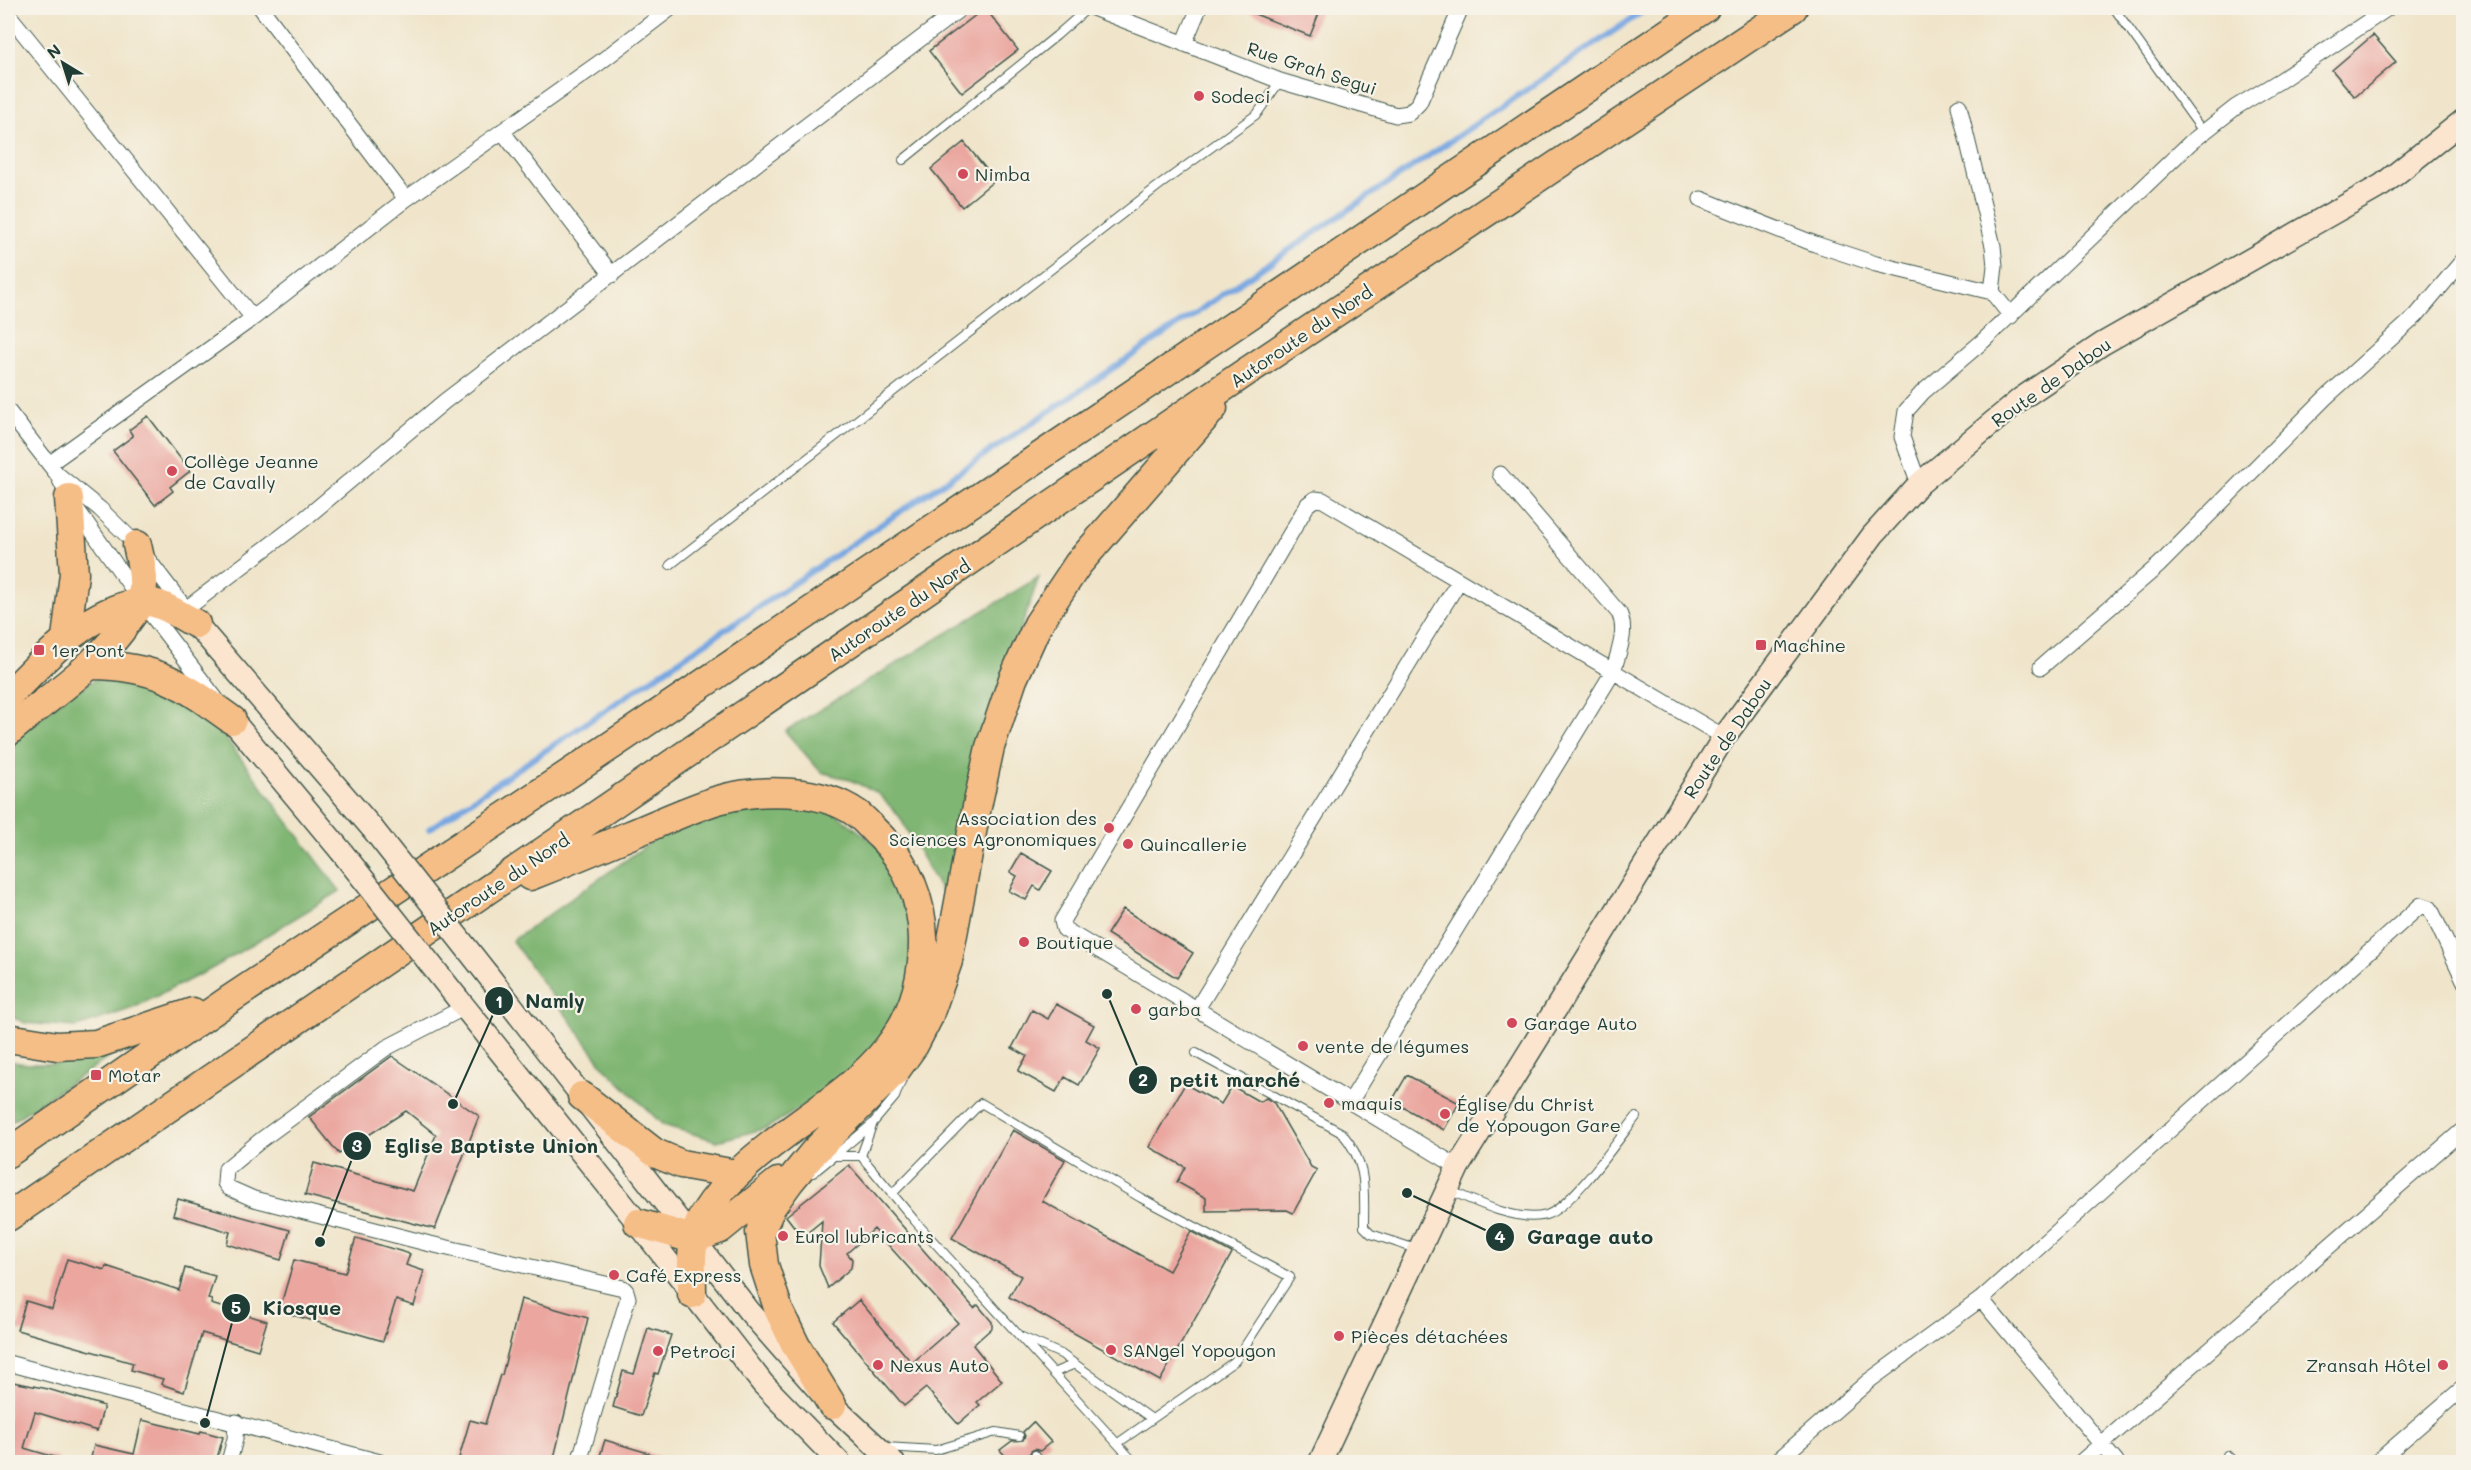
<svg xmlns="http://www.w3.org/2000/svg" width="2471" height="1470" viewBox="0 0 2471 1470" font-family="Mali,sans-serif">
<rect width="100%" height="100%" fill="#f7f3e8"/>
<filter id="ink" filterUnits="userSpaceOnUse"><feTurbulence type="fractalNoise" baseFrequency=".0167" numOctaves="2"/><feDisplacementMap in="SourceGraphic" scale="12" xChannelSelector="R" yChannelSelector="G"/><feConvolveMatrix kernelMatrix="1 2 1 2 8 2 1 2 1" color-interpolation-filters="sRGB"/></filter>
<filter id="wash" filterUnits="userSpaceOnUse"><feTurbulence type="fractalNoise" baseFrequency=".008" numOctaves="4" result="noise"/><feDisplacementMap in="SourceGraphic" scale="24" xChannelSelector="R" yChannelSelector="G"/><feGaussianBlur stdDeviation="1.35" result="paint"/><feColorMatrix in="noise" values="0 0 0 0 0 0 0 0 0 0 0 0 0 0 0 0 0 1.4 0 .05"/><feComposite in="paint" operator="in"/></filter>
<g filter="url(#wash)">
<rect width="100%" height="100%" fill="#f0e5cb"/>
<!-- forest -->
<path fill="#80b673" stroke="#507a54" stroke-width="1.5" d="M1039 577 999 691 948 904 899 816 878 793 850 780 821 772 785 731Z
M102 676 181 694 218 728 340 891 213 968 133 1008 77 1027 25 1023 8 1015V744L69 694Z
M764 800 827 807 881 848 910 900 911 978 897 1016 869 1057 810 1102 767 1128 717 1141 663 1125 604 1067 512 941 668 830Z
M111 1056 8 1124V1060C30 1070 86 1059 111 1056Z"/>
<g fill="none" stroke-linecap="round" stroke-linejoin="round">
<!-- stream -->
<path stroke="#78a7e1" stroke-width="6" d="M429 829 1648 8"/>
</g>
<g id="blocks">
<!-- building -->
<path fill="#eaa69f" d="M985 8 1018 50 962 93 929 51Z
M1240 8H1321L1310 36Z
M2373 35 2396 62 2355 97 2332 70Z
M964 142 995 180 962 207 931 169Z
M148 416 190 471 170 487 173 491 155 505 113 451 133 436 129 430Z
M1021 853 1052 871 1040 890 1034 886 1026 900 1009 891 1017 876 1010 872Z
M1123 909 1193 953 1177 978 1107 934Z
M1056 1004 1094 1025 1086 1040 1100 1048 1079 1085 1065 1077 1056 1092 1018 1071 1027 1056 1012 1048 1032 1010 1048 1019Z
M392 1056 479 1116 435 1229 305 1195 314 1163 413 1191 436 1135 406 1111 339 1154 309 1117Z
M1407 1075 1459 1103 1444 1130 1392 1101Z
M1185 1084 1221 1104 1232 1086 1260 1102 1266 1098 1274 1103 1311 1167 1317 1170 1293 1213 1287 1210 1206 1211V1198L1177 1182 1185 1167 1149 1147Z
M1013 1130 1065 1160 1042 1201 1169 1271 1191 1231 1232 1253 1160 1381 1009 1297 1021 1276 952 1238Z
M849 1165 974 1308 978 1305 992 1322V1328L973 1345 1002 1381 977 1402 980 1405 958 1424 926 1388 904 1406 833 1322 859 1300 912 1363 958 1323 874 1229 847 1253 852 1259 851 1268 828 1288 819 1266 822 1221 802 1237 786 1216Z
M178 1199 290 1230 281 1260 227 1244 230 1232 173 1215Z
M356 1238 410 1254 406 1265 424 1271 414 1306 396 1300 383 1341 279 1311 294 1260 345 1273Z
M67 1259 105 1270 106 1266 179 1290 185 1268 215 1276 208 1299 212 1300 211 1304 267 1321 258 1350 202 1333 184 1392 161 1384 163 1379 131 1370 133 1363 17 1330 26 1301 52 1309Z
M521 1299 588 1318 553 1462H477L459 1458 470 1420 485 1424 500 1375H502Z
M648 1328 671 1335 658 1374 655 1373 641 1416 613 1407 623 1371 634 1374Z
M8 1381 48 1389 104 1406 97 1431 35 1412 24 1448 58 1458V1462H8Z
M142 1420 200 1434 201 1431 223 1437 216 1462H90L94 1445 134 1454Z
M1033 1422 1051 1442 1040 1451 1035 1449 1031 1451 1029 1455 1031 1459 1027 1462H1011L1000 1450 1012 1441 1023 1440 1025 1436 1023 1432Z
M605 1440 665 1458V1462H598Z"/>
</g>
</g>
<g filter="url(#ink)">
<use href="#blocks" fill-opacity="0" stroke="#3e564b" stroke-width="1.5"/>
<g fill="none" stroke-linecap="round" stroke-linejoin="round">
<defs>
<path id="lane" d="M2114 8 2204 133
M903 160 1056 36 1088 8
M670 565 1157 187 1257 114 1280 81
M1196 1053 1342 1133C1368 1164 1364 1189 1364 1227L1371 1234 1416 1249
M834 1156 872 1124
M861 1156 915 1221 1134 1462
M861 1156 873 1123 895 1097 902 1079
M813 1173 834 1156H861
M1449 1190C1474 1201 1518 1223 1546 1215 1571 1208 1618 1140 1636 1117
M892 1194 981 1103 1141 1198 1290 1277 1235 1361 1118 1443
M1022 1337 1061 1354 1152 1419
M1053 1373 1075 1364
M885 1447 936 1450 996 1432 1019 1436
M1035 1455 1040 1462
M2227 1455 2234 1462"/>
<path id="street" d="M261 8 406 199
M1093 8 1280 81 1396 115 1409 113 1419 103 1461 8
M8 14 253 318
M1184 44 1199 8
M1959 106 1993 246 1995 266 1992 292 2011 316
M502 131 612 275
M1701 199 1815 244 1876 264 1992 292
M8 411 57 474 100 509 137 545 188 612
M49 464 253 318 406 199 599 63 671 8
M57 474 69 498 141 601 216 699
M1919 484 1902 437 1906 411 1923 392 1983 341 2190 143 2236 107 2281 80 2388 8
M186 609 303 520 445 401 961 8
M2041 667 2159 565 2325 398 2416 316 2464 259
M465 1007 386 1048 261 1140 226 1169 225 1183 229 1188 254 1199 426 1243 623 1288 626 1291 628 1298 579 1462
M1197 1009 1459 581
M1350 1102 1613 672C1618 653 1628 631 1619 613L1500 474
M1458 1167 1064 929 1062 921 1308 504 1315 499 1323 500 1724 737
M1981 1299 2116 1462
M8 1363 380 1462
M229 1462 235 1439 236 1422
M1776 1462 1870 1380 1981 1299 2421 905 2430 908 2464 980
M2081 1462 2464 1129
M2377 1462 2464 1387"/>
<path id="secondary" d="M196 624 372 828
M232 720 341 851
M487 974 749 1311 832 1405 893 1462
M458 999 638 1223 763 1384 839 1462
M1320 1462 1458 1167 1724 737 1873 535 1919 484 2022 398 2102 344 2382 185 2464 120"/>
<path id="highway" d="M66 638 74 574 69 498
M92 665C157 666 181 683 232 720
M8 696C43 661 78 619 128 605 132 604 137 601 141 601 160 601 181 616 196 624
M8 732C50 695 98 667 129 619 133 614 139 606 141 600 146 582 141 562 137 545
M530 876C563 863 597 849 630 835 659 823 689 809 718 800 758 788 821 788 856 813 865 819 872 829 880 836 907 862 922 901 923 938 926 1092 770 1108 703 1216 689 1240 692 1267 692 1294
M8 1038 57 1046 96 1044 193 1012
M582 1096 655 1153 681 1164 736 1174
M8 1153 229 1000 612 745 1705 8
M8 1217 1246 372 1793 8
M638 1223 693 1239 720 1229 778 1182
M832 1405 796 1346 779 1311 764 1265 760 1232 772 1206 790 1181 814 1152 896 1070 914 1045 928 1018 948 961 975 816 990 747 1013 679 1038 624 1078 564 1213 408"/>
</defs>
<!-- lane casing -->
<use href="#lane" stroke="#3e564b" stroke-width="10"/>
<!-- street casing -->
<use href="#street" stroke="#3e564b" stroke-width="17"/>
<!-- secondary casing -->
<use href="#secondary" stroke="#3e564b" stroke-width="25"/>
<!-- highway casing -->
<use href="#highway" stroke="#3e564b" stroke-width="31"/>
<!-- lane -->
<use href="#lane" stroke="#fff" stroke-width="8"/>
<!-- street -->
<use href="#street" stroke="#fff" stroke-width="15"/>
<!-- secondary -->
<use href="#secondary" stroke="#fbe5cf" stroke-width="22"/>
<!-- highway -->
<use href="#highway" stroke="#f6be87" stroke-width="28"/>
<defs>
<path id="secondary-bridge" d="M372 828 487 974
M341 851 458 999"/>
</defs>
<!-- secondary-bridge casing -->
<use href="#secondary-bridge" stroke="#3e564b" stroke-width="25" stroke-linecap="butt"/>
<!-- secondary-bridge -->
<use href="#secondary-bridge" stroke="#fbe5cf" stroke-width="22"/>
</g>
</g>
<!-- markers -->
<g fill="#d1495b" stroke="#f7f3e8" stroke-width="2">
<circle cx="1199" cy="96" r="6"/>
<circle cx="963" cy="174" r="6"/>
<circle cx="172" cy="471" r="6"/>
<rect x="1755" y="639" width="12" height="12" rx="3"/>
<rect x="33" y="644" width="12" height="12" rx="3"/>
<circle cx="1109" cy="828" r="6"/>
<circle cx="1128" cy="844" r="6"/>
<circle cx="1024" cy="942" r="6"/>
<circle cx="1136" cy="1009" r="6"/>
<circle cx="1512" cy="1023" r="6"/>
<circle cx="1303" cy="1046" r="6"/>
<rect x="90" y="1069" width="12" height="12" rx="3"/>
<circle cx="1329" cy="1103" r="6"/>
<circle cx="1445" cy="1114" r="6"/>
<circle cx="783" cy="1236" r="6"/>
<circle cx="614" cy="1275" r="6"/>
<circle cx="1339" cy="1336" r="6"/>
<circle cx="1111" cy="1350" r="6"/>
<circle cx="658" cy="1351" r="6"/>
<circle cx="878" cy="1365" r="6"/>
<circle cx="2443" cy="1365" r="6"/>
</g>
<g text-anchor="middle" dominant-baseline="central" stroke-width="4.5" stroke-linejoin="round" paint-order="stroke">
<!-- street labels -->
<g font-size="18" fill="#1f3d34" stroke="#f7f3e8">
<text transform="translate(1312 68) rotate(18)">Rue Grah Segui</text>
<text transform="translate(1301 336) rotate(-34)">Autoroute du Nord</text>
<text transform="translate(2051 382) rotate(-35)">Route de Dabou</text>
<text transform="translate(899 610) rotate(-34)">Autoroute du Nord</text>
<text transform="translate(1727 738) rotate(-56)">Route de Dabou</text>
<text transform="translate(498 884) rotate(-34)">Autoroute du Nord</text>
</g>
<!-- poi labels -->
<g font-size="18" fill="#1f3d34" stroke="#f7f3e8" text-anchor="start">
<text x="1211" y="96">Sodeci</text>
<text x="975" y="174">Nimba</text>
<text x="184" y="461">Collège Jeanne<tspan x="184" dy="21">de Cavally</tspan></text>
<text x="1773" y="645">Machine</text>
<text x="51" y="650">1er Pont</text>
<text x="1097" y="818" text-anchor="end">Association des<tspan x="1097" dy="21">Sciences Agronomiques</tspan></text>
<text x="1140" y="844">Quincallerie</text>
<text x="1036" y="942">Boutique</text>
<text x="1148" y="1009">garba</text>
<text x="1524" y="1023">Garage Auto</text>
<text x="1315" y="1046">vente de légumes</text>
<text x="108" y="1075">Motar</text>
<text x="1341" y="1103">maquis</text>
<text x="1457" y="1104">Église du Christ<tspan x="1457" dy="21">de Yopougon Gare</tspan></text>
<text x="795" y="1236">Eurol lubricants</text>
<text x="626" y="1275">Café Express</text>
<text x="1351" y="1336">Pièces détachées</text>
<text x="1123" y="1350">SANgel Yopougon</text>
<text x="670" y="1351">Petroci</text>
<text x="890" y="1365">Nexus Auto</text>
<text x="2431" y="1365" text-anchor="end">Zransah Hôtel</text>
</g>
</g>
<!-- callouts -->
<path fill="none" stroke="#1f3d34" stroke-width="2" d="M453 1104L499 1001M1107 994L1143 1080M320 1242L357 1146M1407 1193L1500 1237M205 1423L236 1308"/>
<g fill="#1f3d34" stroke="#f7f3e8" stroke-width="2">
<circle cx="453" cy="1104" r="6"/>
<circle cx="1107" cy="994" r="6"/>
<circle cx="320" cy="1242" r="6"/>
<circle cx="1407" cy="1193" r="6"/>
<circle cx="205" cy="1423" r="6"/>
<circle cx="499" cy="1001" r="15"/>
<circle cx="1143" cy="1080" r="15"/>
<circle cx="357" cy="1146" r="15"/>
<circle cx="1500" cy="1237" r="15"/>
<circle cx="236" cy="1308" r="15"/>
</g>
<g font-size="18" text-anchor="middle" font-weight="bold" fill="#fff">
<text x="499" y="1008">1</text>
<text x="1143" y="1086">2</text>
<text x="357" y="1152">3</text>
<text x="1500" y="1243">4</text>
<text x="236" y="1314">5</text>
</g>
<g font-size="20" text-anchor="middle" font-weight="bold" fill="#1f3d34" stroke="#f7f3e8" stroke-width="4.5" stroke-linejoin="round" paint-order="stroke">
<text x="555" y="1008">Namly</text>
<text x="1235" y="1087">petit marché</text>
<text x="491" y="1153">Eglise Baptiste Union</text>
<text x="1590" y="1244">Garage auto</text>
<text x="302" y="1315">Kiosque</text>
</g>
<!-- margin -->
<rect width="2471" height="1470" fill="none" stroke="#f7f3e8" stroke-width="30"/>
<!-- north arrow -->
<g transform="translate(63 63) rotate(322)" stroke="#f7f3e8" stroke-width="4.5" paint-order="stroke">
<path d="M0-4.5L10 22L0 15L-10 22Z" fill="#1f3d34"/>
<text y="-9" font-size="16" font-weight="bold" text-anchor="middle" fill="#1f3d34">N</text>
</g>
</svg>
